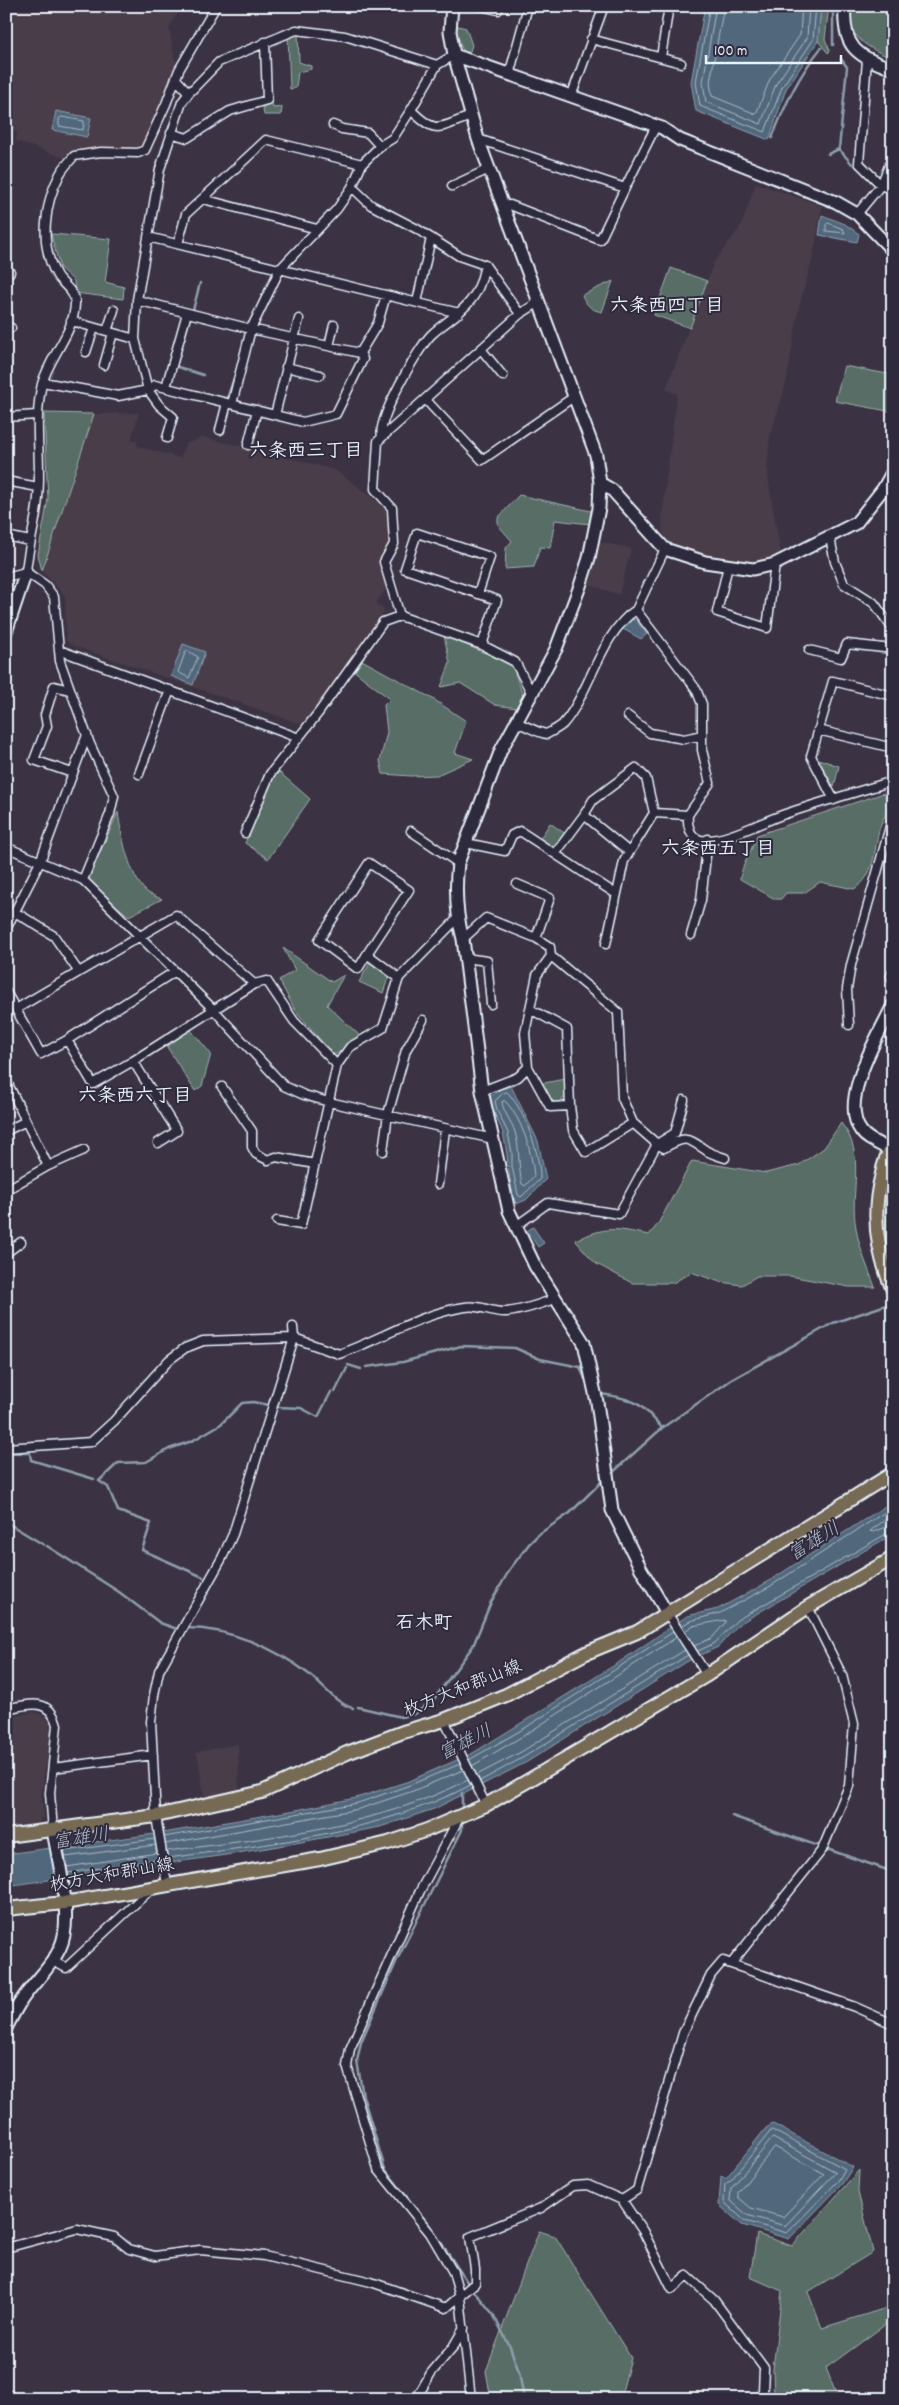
<svg xmlns="http://www.w3.org/2000/svg" width="899" height="2405" viewBox="0 0 899 2405" font-family="Dekko,'Klee One',sans-serif">
<rect width="100%" height="100%" fill="#3b3343"/>
<filter id="ink" filterUnits="userSpaceOnUse"><feTurbulence type="fractalNoise" baseFrequency=".02" numOctaves="2"/><feDisplacementMap in="SourceGraphic" scale="10" xChannelSelector="R" yChannelSelector="G"/><feConvolveMatrix kernelMatrix="1 2 1 2 8 2 1 2 1" color-interpolation-filters="sRGB"/></filter>
<g filter="url(#ink)">
<!-- built -->
<path fill="#4a3d4a" d="M6 6H177L182 9 174 18 169 28 176 65 173 77 142 145 134 150 82 148 64 158 16 141 17 132 6 129Z
M756 183 822 206 813 257 800 302 786 384 770 436 767 466 770 491 781 555 763 561H740L713 558 664 543 662 523 664 498 677 394 666 389 714 262 741 226Z
M139 413 131 439 137 441V446L180 458 186 444 202 437 305 462 337 471 390 511 392 544 384 560 389 584 376 603 385 611 304 725 74 646 66 641 65 596 42 571 94 414Z
M598 542 631 548 619 595 588 584Z
M35 1712 46 1717 50 1723 51 1733 41 1795 44 1815 38 1823 6 1828V1718Z
M238 1744 239 1792 205 1800 197 1752Z"/>
<!-- green -->
<path fill="#596d66" stroke="#a0afaf" d="M821 6H829L825 39 830 51 828 53 818 41Z
M849 6H893V59C878 52 858 44 851 27 849 21 849 12 849 6Z
M454 25 466 28 472 45 469 54 462 49Z
M298 32 299 62 311 66V69L298 72 296 88 290 89 288 35Z
M272 102 273 108 282 107 281 115H264L262 103Z
M51 234 111 239 105 282 124 287 123 299 75 293 74 281 60 268Z
M671 268 707 281 690 328 654 315Z
M613 281 602 312C591 310 586 305 582 295Z
M844 366 893 375V412L835 401Z
M44 413 94 414 42 571 38 555 48 499Z
M519 495 591 511 590 524 555 520 550 548 540 547 534 567 505 569 506 548 512 541 498 525V518Z
M444 636 512 664 523 696 517 708 495 705 460 683 441 687 450 663Z
M360 659 433 699 466 721 455 753 473 759 437 775 411 776 383 774 380 761 387 732 384 705 390 699 352 669Z
M818 759 839 766 834 787Z
M279 772 310 799 268 859 245 843 272 779Z
M893 790C893 807 884 813 879 830 874 850 875 877 854 889L820 882 804 893H786L781 899H775L740 879C741 867 753 848 757 835Z
M118 812C121 834 129 877 147 892 151 895 157 897 162 899L129 916 87 882Z
M550 823 567 835 553 852 538 842Z
M283 948 332 982 344 975 327 1005 360 1036 334 1056 295 1010 279 980 295 970Z
M370 963 389 975 383 993 359 982Z
M190 1029 211 1054 202 1086 195 1091 167 1047Z
M565 1079V1096L561 1102H553L539 1084Z
M841 1123C867 1154 849 1192 856 1228 859 1248 868 1268 875 1287H849L790 1276H757L742 1285 720 1282 691 1272 673 1283H632L595 1263 575 1240C609 1226 613 1228 649 1235L658 1224 692 1161 766 1173 799 1165 824 1148Z
M893 1170V1235L884 1237C880 1213 884 1193 893 1170Z
M859 2170 858 2192 873 2252 808 2292 822 2328 893 2306V2319L826 2368 838 2399H774L773 2369 782 2291 750 2277 757 2234 792 2246Z
M539 2231 555 2236 631 2358 620 2399H491L486 2371Z"/>
<!-- water -->
<path fill="#51677c" stroke="#8d9eae" d="M705 6H821L818 41 786 89 769 140 696 111 691 82Z
M56 111 91 118 87 137 52 130Z
M822 215 845 224 859 234 857 242 819 235Z
M631 619 636 620 647 634 641 639 623 629Z
M183 644 205 652 193 685 171 676Z
M511 1086 538 1141 546 1179 526 1200 516 1204C508 1182 509 1160 504 1138 501 1122 492 1115 490 1097L500 1089Z
M533 1227 544 1243 538 1247 527 1231Z
M893 1501V1534L739 1624 718 1647 688 1661 527 1762 434 1809 380 1827 296 1843 226 1855 6 1886V1854L169 1832 296 1810 356 1798 409 1781 473 1753 618 1663 687 1616 718 1609 766 1583Z
M773 2124 853 2167 842 2184 789 2239 742 2225 719 2205 721 2176 726 2178 766 2128Z"/>
<g fill="none" stroke-linecap="round" stroke-linejoin="round">
<!-- shore -->
<path stroke="#acbac6" stroke-width="1" d="M710 6 696 82 700 106 765 132 782 87 813 40 816 6
M716 6 703 82 706 102 761 124 776 84 807 38 809 6
M724 6 710 82 712 96 756 114 770 79 800 35 802 6
M62 117 84 121 83 130 59 126V119Z
M828 223 843 229 845 233 826 231V225Z
M188 651 198 657 189 678 178 672 185 653Z
M507 1092C524 1108 541 1156 540 1179L521 1197 518 1195 512 1166V1153L508 1133 497 1110 495 1101 502 1094Z
M505 1101C522 1118 532 1152 534 1176L525 1186 522 1184C518 1167 520 1149 515 1132 512 1122 503 1112 502 1102Z
M893 1514 870 1531 873 1532 893 1524
M681 1626 690 1621 720 1613 769 1587 893 1507
M685 1631 692 1626 725 1620V1623L712 1638 694 1646
M698 1651 715 1643 737 1620 893 1530
M469 1760 525 1728 673 1632
M472 1766 528 1733 677 1637
M477 1775 521 1752 685 1650
M480 1781 524 1757 688 1655
M164 1837 358 1803 410 1785 460 1764
M165 1844 359 1809 413 1791 463 1770
M64 1851 155 1839
M167 1851C268 1838 376 1827 468 1780
M65 1857 156 1845
M168 1858C270 1844 378 1833 471 1785
M67 1867 157 1853
M68 1873 158 1859
M772 2130 845 2169 838 2181 787 2233 745 2221 724 2202 725 2184 730 2181Z
M773 2138 836 2172 785 2226 747 2215 730 2200 731 2189Z
M775 2147 824 2174 783 2217 751 2208 738 2197V2193Z"/>
<!-- stream -->
<path stroke="#8d9eae" stroke-width="2.5" d="M833 6V45
M841 59 847 67 839 149 852 164
M772 138C785 105 798 76 821 48
M828 154 839 149
M193 310 200 283
M184 339 190 318
M175 366 203 375
M227 399 236 372
M348 1365 361 1369
M366 1367 403 1362 461 1346 515 1348 540 1359 580 1367 585 1379
M335 1392 347 1368
M601 1394C635 1399 640 1402 662 1428
M278 1407 301 1408 318 1417 331 1392
M6 1453H30L31 1460 94 1479
M611 1474 662 1428 731 1380 833 1323 886 1305
M99 1481 118 1463 146 1462 169 1449 192 1441 221 1424 242 1403 253 1402 268 1405
M99 1481 108 1487 118 1511 151 1523 142 1550 203 1577
M6 1522 44 1545
M47 1546 119 1592 160 1623 177 1629
M186 1628C229 1628 276 1648 310 1675 322 1685 337 1704 353 1708
M358 1707 401 1717 415 1714 434 1699 473 1646 491 1602 510 1569 529 1544 539 1534 570 1513 604 1479
M462 1793V1810
M732 1816 893 1872
M462 1820V1830L397 1960 361 2042 357 2061 363 2096 385 2169 430 2226 469 2285 493 2314 510 2347 519 2372 524 2399"/>
<defs>
<path id="street" d="M481 6 498 10
M591 39 681 63
M661 57 669 6
M867 60 859 163 881 185 893 190
M509 75 528 6
M176 79 189 93
M571 97 604 6
M411 110 437 65
M471 116C439 127 437 136 411 110L393 138 380 146 362 164 352 187 371 205 417 229 459 256 485 265 520 314
M333 125 342 129 368 133 380 146
M171 133 187 138 230 111 267 100 265 42
M478 139 625 188 600 240 510 205 504 206
M452 186 489 169
M625 188 656 126
M203 199 317 229
M857 214 881 185 893 156
M148 237 459 313
M178 244 186 214 266 140 362 164
M6 271 10 272
M137 300 251 329 360 353
M417 302 431 238
M71 321 135 339
M6 327 11 328
M107 331 114 310
M329 346 334 325
M481 349 503 376
M86 352 94 328
M104 365 113 333
M286 367 320 375
M43 382 118 396 148 390 135 339 137 300 160 169 182 102 189 93 219 62 296 30 345 36 437 65 454 55
M166 387 187 313
M425 399 482 460 575 396
M232 404 251 329 280 269 337 209 352 187
M275 415 299 319
M6 417 37 415
M220 430 227 403
M382 436C376 421 418 348 431 335 443 323 460 315 471 300 479 290 482 278 485 265
M167 438 173 417 159 405 148 390 155 385 303 422 336 414 363 359 360 353 378 323 386 295
M248 445 257 410
M6 481 38 487
M6 536 30 541
M830 538 835 562 844 584 874 603 893 629
M728 566 717 612 767 628 775 564
M26 572C28 547 36 523 38 498 42 459 33 422 42 384 49 357 74 333 75 304 76 292 63 285 57 276 39 246 44 204 60 174 63 168 69 162 74 156L101 152 138 153 145 150 166 104 179 70 216 6
M6 577 26 572 45 585 54 597 60 661 90 744 114 796 110 814 83 880
M478 594 490 557 417 533 405 569 497 600 482 645
M400 616 384 562 394 544 392 508 375 489 378 441 520 314 539 302
M59 650 299 738
M809 650 841 658 847 644 893 649
M69 690 54 686 45 715 47 726 34 760 72 773
M628 716 650 733 684 739 702 735
M514 723C524 723 534 732 547 734 552 731 559 728 563 724 589 695 601 632 636 610L665 549
M818 730 893 748
M139 774 170 690
M834 800 811 756 833 681 893 696
M6 810V816
M584 815 593 800 636 768 646 778 654 813
M688 815C687 825 690 838 701 840 724 843 763 821 785 814 821 802 857 792 893 781
M411 831 458 863
M245 833 270 774 319 712 383 622 400 616 482 645 515 662 531 692
M466 843 505 851 512 835 520 831 555 854
M6 847 83 880 214 1010 284 1086 304 1095 329 1102 493 1139
M517 884 550 898 536 938
M616 894 555 854 584 815 628 851
M15 912 54 936 78 971
M6 929 40 862 87 735
M691 935 701 900 708 839
M463 939 486 918 536 938 550 947 551 956
M606 944 624 861 654 813 688 815 710 783 702 750V704L696 689 636 610
M367 954 409 890 369 863 319 940 358 969 367 954 399 978
M465 958 487 961 491 1004
M893 971 891 976 893 981
M6 992 41 1054 67 1040 174 972
M16 1009 176 915 254 984
M849 1025 847 989 851 965 893 816
M67 1040 93 1084 133 1061 254 984 267 981 294 1021 337 1065 301 1225 277 1221
M133 1061 177 1131 158 1143
M337 1065 350 1047 383 1028 399 978 457 919
M528 1067 525 1033 530 1009
M6 1080 48 1166
M222 1087 252 1131V1147L256 1154 268 1160 276 1157 315 1164
M482 1091 518 1077 528 1067 550 1107 570 1106 573 1130 586 1152 633 1123 622 1098 618 1012 551 956 537 975 530 1009 567 1029 570 1106
M6 1131 26 1121
M657 1144 664 1148C687 1135 687 1138 707 1151 712 1154 719 1156 725 1158
M657 1144 675 1133 684 1100
M383 1151 388 1114 406 1050 423 1020
M438 1184 445 1130
M6 1190 48 1166 84 1150
M516 1226 548 1203 619 1214 657 1144 633 1123
M6 1253 21 1242
M6 1448 91 1442 114 1421 169 1360 185 1348 203 1341 294 1338 339 1354C382 1339 419 1314 465 1307 480 1304 492 1313 506 1312 522 1311 539 1304 555 1299
M667 1613 707 1675
M6 1709C28 1704 50 1697 57 1725L50 1793 53 1830
M444 1720 486 1805
M53 1768 153 1755
M459 1818 420 1891 350 2049 347 2066 378 2169 430 2233 453 2272 460 2297 471 2399
M167 1885 156 1816 151 1722 154 1695 159 1671 222 1558 233 1534 294 1338 293 1327
M53 1961 66 1968 150 1890
M731 1964 855 2007 893 2024
M622 2200 643 2231 672 2289 687 2276 714 2300 764 2368 763 2392 765 2399
M6 2248 77 2229 114 2237 129 2249 155 2256 200 2250 264 2256 371 2282 446 2308 475 2283V2269L470 2237 541 2208 573 2186 588 2185 622 2200 637 2190 683 2033 711 1975 723 1961 731 1964 822 1850 849 1786 854 1724 842 1675 808 1607
M6 2393 14 2399
M416 2399 431 2373 453 2347 464 2328"/>
<path id="secondary" d="M452 6 450 31 454 55 478 139 596 455 600 483 599 508 589 558 580 586 556 649 501 750 458 863C455 889 456 914 463 939L482 1091 509 1211 535 1266 584 1343 597 1402 612 1510 641 1569 667 1613
M845 6C842 48 857 56 893 69
M454 55 662 128 680 140 836 202 857 214 893 251
M600 483 612 490 665 549 705 562 753 569 775 564 856 523 883 489 893 471
M6 632 26 572
M890 1150C880 1144 867 1140 861 1131 838 1100 879 1035 893 1005
M6 2028C11 2019 15 2010 21 2001 33 1982 50 1970 60 1948 74 1919 58 1861 53 1830"/>
<path id="primary" d="M893 1145C886 1154 883 1167 881 1178 871 1217 877 1253 893 1290
M6 1836 156 1816 262 1792 347 1753 403 1732 444 1720 506 1695 586 1653 637 1632 893 1473
M6 1909 64 1903 320 1859 388 1843 427 1830 486 1805 531 1779 707 1675 808 1607 893 1558"/>
</defs>
<!-- street casing -->
<use href="#street" stroke="#e8f1f8" stroke-width="11"/>
<!-- secondary casing -->
<use href="#secondary" stroke="#e8f1f8" stroke-width="15"/>
<!-- primary casing -->
<use href="#primary" stroke="#e8f1f8" stroke-width="16"/>
<!-- street -->
<use href="#street" stroke="#2f2a3d" stroke-width="8"/>
<!-- secondary -->
<use href="#secondary" stroke="#2f2a3d" stroke-width="11"/>
<!-- primary -->
<use href="#primary" stroke="#776a54" stroke-width="12"/>
</g>
</g>
<g text-anchor="middle" dominant-baseline="central" stroke-width="4" stroke-linejoin="round" paint-order="stroke">
<!-- street labels -->
<g font-size="18" fill="#e8f1f8" stroke="#2f2a3d">
<text transform="translate(463 1690) rotate(-22)">枚方大和郡山線</text>
<text transform="translate(112 1876) rotate(-10)">枚方大和郡山線</text>
</g>
<!-- neighbourhood labels -->
<g font-size="19" font-weight="bold" fill="#e8f1f8" stroke="#2f2a3d">
<text x="667" y="307">六条西四丁目</text>
<text x="306" y="452">六条西三丁目</text>
<text x="718" y="850">六条西五丁目</text>
<text x="135" y="1097">六条西六丁目</text>
<text x="424" y="1624">石木町</text>
</g>
<!-- water labels -->
<g font-size="19" font-style="italic" fill="#acbac6" stroke="#2f2a3d">
<text transform="translate(815 1543) rotate(-32)">富雄川</text>
<text transform="translate(466 1744) rotate(-27)">富雄川</text>
<text transform="translate(81 1840) rotate(-9)">富雄川</text>
</g>
</g>
<!-- margin -->
<rect width="899" height="2405" fill="none" stroke="#2f2a3d" stroke-width="25"/>
<rect x="12" y="12" width="874" height="2380" fill="none" stroke="#e8f1f8" stroke-width="2" filter="url(#ink)"/>
<!-- scale -->
<path d="M706 55v8h135v-8" fill="none" stroke="#e8f1f8" stroke-width="2.5"/>
<text x="714" y="55" font-size="15" fill="#e8f1f8" stroke="#2f2a3d" stroke-width="4" paint-order="stroke">100 m</text>
</svg>
